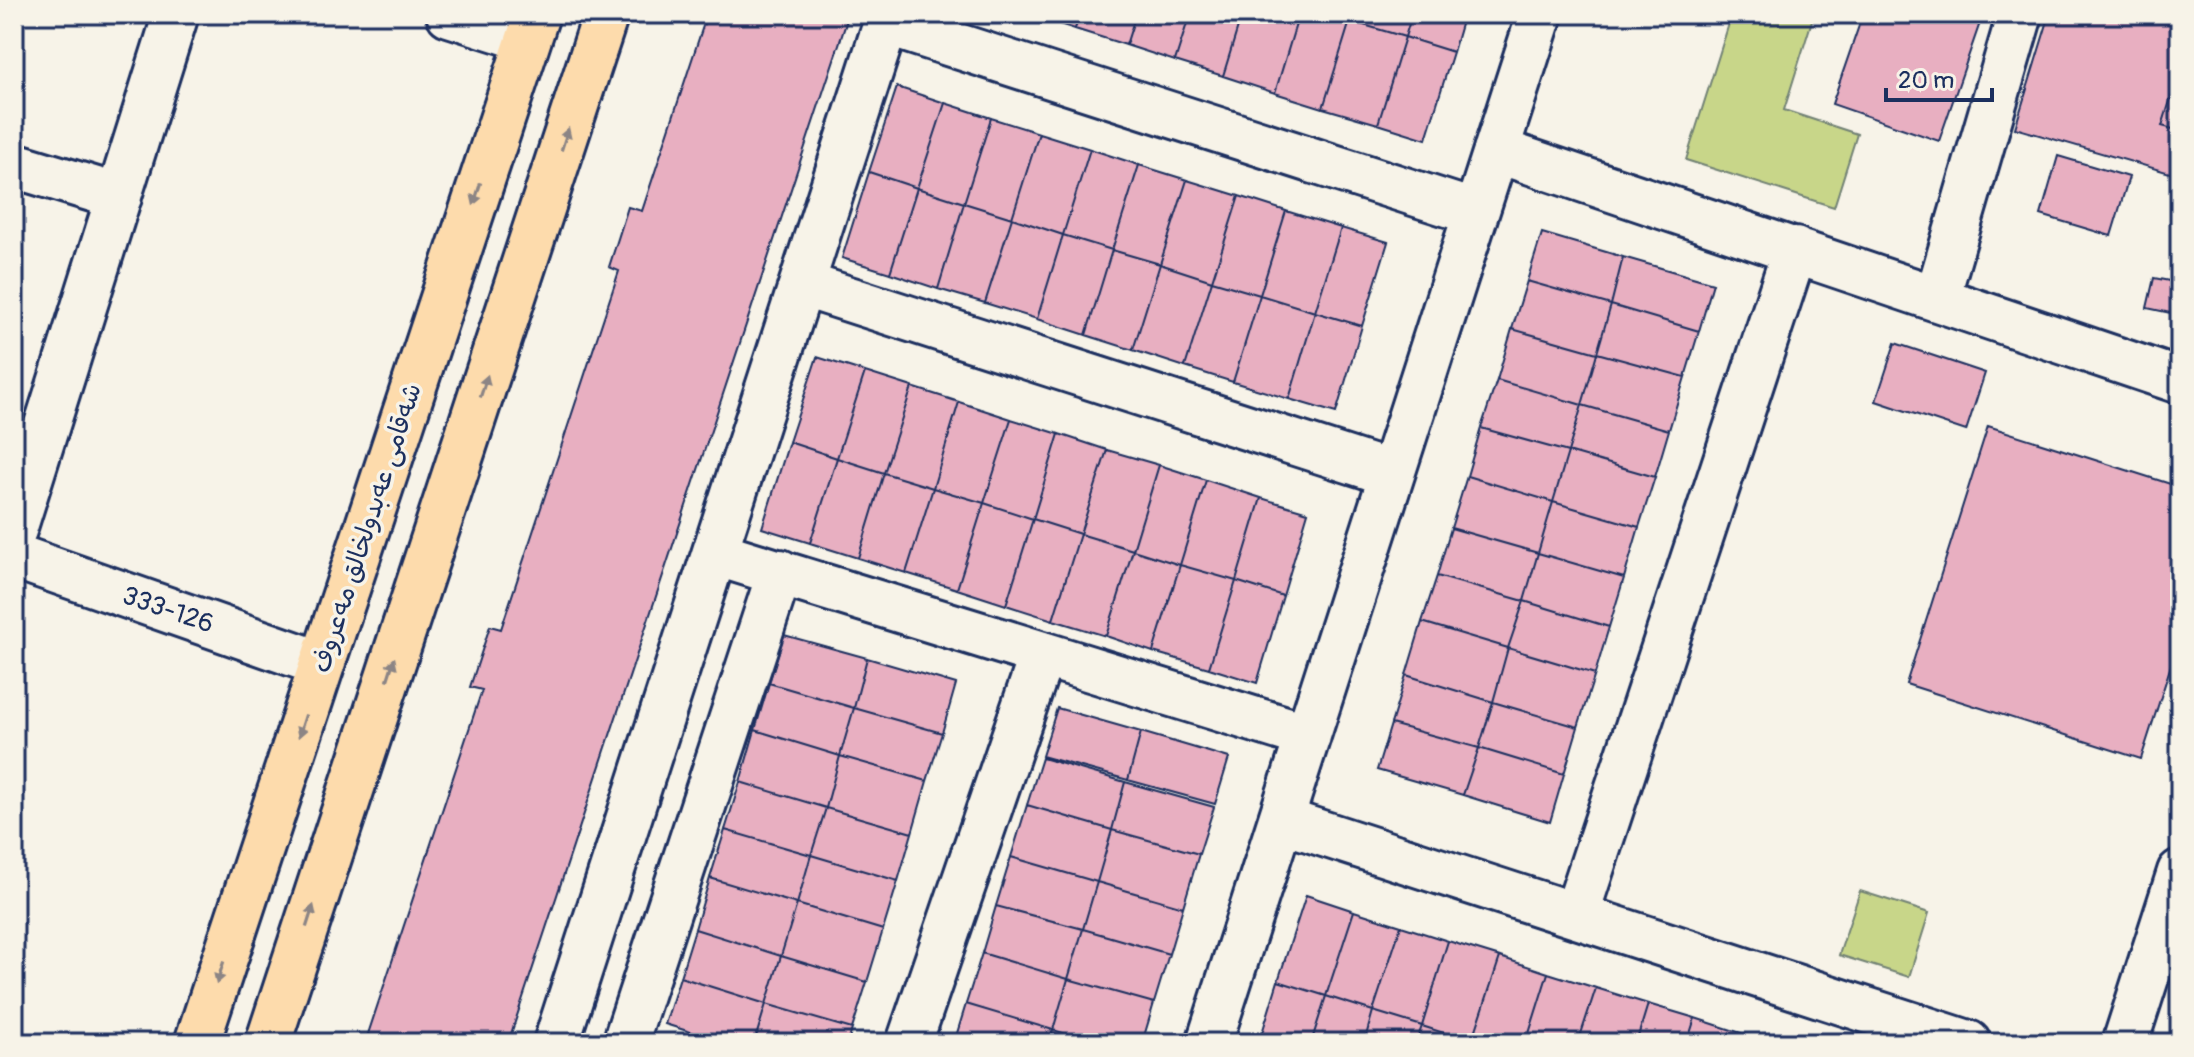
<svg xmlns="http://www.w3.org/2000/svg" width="2194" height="1057" viewBox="0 0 2194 1057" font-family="Pangolin,'Playpen Sans Arabic',sans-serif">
<rect width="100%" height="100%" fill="#f7f3e8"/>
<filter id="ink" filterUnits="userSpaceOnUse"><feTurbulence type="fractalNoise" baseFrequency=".0125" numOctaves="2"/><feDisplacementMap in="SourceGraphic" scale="16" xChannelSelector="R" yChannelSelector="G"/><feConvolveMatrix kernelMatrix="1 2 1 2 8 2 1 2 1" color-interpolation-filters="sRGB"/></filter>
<g filter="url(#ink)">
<!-- green -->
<path fill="#c8d689" stroke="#728274" stroke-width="2" d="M1732 14H1814L1784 110 1857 134 1834 207 1686 160Z
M1860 891 1929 913 1909 977 1839 955Z"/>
<!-- building -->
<path fill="#e8afc1" stroke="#1b2f5e" stroke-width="2" d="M707 14H849L508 1043H352L354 1039 365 1043 482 690 470 687 490 626 501 629 619 271 609 267 628 207 642 211Z
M1028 14H1080L1075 29Z
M1080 14H1136L1126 45 1075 29Z
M1136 14H1190L1175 61 1126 45Z
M1190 14H1242L1223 76 1175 61Z
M1242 14H1299L1275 93 1223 76Z
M1299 14H1327L1350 21 1323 108 1275 93Z
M1352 14H1412L1405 37 1350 21Z
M1412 14H1464L1453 52 1405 37Z
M1863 14H1983L1939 141 1832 104Z
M2050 14H2180V176L2015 128Z
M1350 21 1405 37 1378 124 1323 108Z
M1405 37 1453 52 1426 139 1378 124Z
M2180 70V131L2162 126Z
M897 87 945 103 917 188 869 172Z
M945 103 991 118 964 203 917 188Z
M991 118 1039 133 1012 218 964 203Z
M1039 133 1090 149 1063 235 1012 218Z
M1090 149 1139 165 1112 250 1063 235Z
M2058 156 2129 177 2111 236 2041 215Z
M1139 165 1187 180 1160 264 1112 250Z
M869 172 917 188 890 273 842 258Z
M1187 180 1239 196 1212 281 1160 264Z
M917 188 964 203 938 289 890 273Z
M1239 196 1286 211 1260 295 1212 281Z
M964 203 1012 218 985 303 938 289Z
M1286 211 1341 228 1315 312 1260 295Z
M1012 218 1063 235 1037 319 985 303Z
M1341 228 1388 242 1362 326 1315 312Z
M1542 233 1623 257 1611 305 1527 281Z
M1063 235 1112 250 1086 335 1037 319Z
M1112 250 1160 264 1133 350 1086 335Z
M1623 257 1713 283 1699 331 1611 305Z
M1160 264 1212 281 1185 367 1133 350Z
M2154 278 2180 283V315L2147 308Z
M1212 281 1260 295 1233 382 1185 367Z
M1527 281 1611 305 1597 353 1512 329Z
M1260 295 1315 312 1289 399 1233 382Z
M1611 305 1699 331 1685 377 1597 353Z
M1315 312 1362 326 1336 413 1289 399Z
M1512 329 1597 353 1582 405 1497 380Z
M1895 343 1985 373 1966 431 1876 401Z
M1597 353 1685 377 1669 430 1582 405Z
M817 357 865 372 837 458 789 442Z
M865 372 912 387 884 473 837 458Z
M1497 380 1582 405 1568 452 1481 428Z
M912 387 959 402 933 488 884 473Z
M959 402 1011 419 984 503 933 488Z
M1582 405 1669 430 1655 477 1568 452Z
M1011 419 1059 434 1033 519 984 503Z
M1988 426 2180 487V637L2141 759 1906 684Z
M1481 428 1568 452 1553 502 1467 476Z
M1059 434 1107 450 1080 534 1033 519Z
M789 442 837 458 810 543 762 528Z
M1107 450 1159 465 1133 550 1080 534Z
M1568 452 1655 477 1639 527 1553 502Z
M837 458 884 473 858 558 810 543Z
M1159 465 1206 480 1180 565 1133 550Z
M884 473 933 488 906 573 858 558Z
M1467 476 1553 502 1538 553 1451 528Z
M1206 480 1261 498 1236 581 1180 565Z
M933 488 984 503 957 589 906 573Z
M1261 498 1308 512 1283 596 1236 581Z
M1553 502 1639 527 1624 578 1538 553Z
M984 503 1033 519 1006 605 957 589Z
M1033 519 1080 534 1053 620 1006 605Z
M1451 528 1538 553 1524 601 1437 576Z
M1080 534 1133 550 1106 636 1053 620Z
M1133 550 1180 565 1153 652 1106 636Z
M1538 553 1624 578 1609 627 1524 601Z
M1180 565 1236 581 1209 668 1153 652Z
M1437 576 1524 601 1508 648 1422 622Z
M1236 581 1283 596 1257 683 1209 668Z
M1524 601 1609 627 1595 674 1508 648Z
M1422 622 1508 648 1493 702 1406 675Z
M784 635 867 658 854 708 769 683Z
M1508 648 1595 674 1578 727 1493 702Z
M867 658 956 684 942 733 854 708Z
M1406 675 1493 702 1479 748 1391 724Z
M769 683 854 708 840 756 755 730Z
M1493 702 1578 727 1564 774 1479 748Z
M854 708 942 733 927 781 840 756Z
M1057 708 1141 732 1128 780 1042 756Z
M1391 724 1479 748 1463 795 1377 770Z
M755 730 840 756 826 808 740 782Z
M1141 732 1229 758 1215 804 1128 780Z
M1479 748 1564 774 1550 822 1463 795Z
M840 756 927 781 912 833 826 808Z
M1042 758 1125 782 1112 830 1027 805Z
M740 782 826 808 811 855 725 830Z
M1125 782 1214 807 1199 854 1112 830Z
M1027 805 1112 830 1097 882 1011 857Z
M826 808 912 833 898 881 811 855Z
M725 830 811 855 797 904 710 878Z
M1112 830 1199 854 1183 907 1097 882Z
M811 855 898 881 883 930 797 904Z
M1011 857 1097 882 1083 929 996 906Z
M710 878 797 904 781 956 695 929Z
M1097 882 1183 907 1169 954 1083 929Z
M1306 895 1354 911 1326 996 1278 981Z
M797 904 883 930 867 982 781 956Z
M996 906 1083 929 1068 979 982 953Z
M1354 911 1401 926 1373 1011 1326 996Z
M1401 926 1448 941 1422 1026 1373 1011Z
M695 929 781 956 766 1004 680 977Z
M1083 929 1169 954 1154 1003 1068 979Z
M1448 941 1500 957 1472 1042 1422 1026Z
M982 953 1068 979 1053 1030 966 1004Z
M781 956 867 982 852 1029 766 1004Z
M1500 957 1548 973 1526 1043 1472 1042Z
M1548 973 1596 988 1578 1043H1526Z
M680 977 766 1004 754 1043H726L665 1024Z
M1068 979 1154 1003 1142 1043H1097L1053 1030Z
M1278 981 1326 996 1311 1043H1259Z
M1596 988 1648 1004 1636 1043H1578Z
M1326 996 1373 1011 1364 1043H1311Z
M766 1004 852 1029 848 1043H754Z
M966 1004 1053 1030 1049 1043H954Z
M1648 1004 1695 1018 1687 1043H1636Z
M1373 1011 1422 1026 1416 1043H1364Z
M2180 1012V1043H2177L2171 1041Z
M1695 1018 1750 1036 1748 1043H1687Z
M1422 1026 1472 1042V1043H1416Z
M1053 1030 1097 1043H1049Z"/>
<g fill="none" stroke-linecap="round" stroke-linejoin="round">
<defs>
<path id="minor" d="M449 14 528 39
M886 23 1476 213
M1496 150 2180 381
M14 165 119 197
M802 284 1392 474
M1937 298 2020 14
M14 530 176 14
M715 553 1308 736
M14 556 322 664
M1281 820 1968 1043
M1576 915 1795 250
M628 1034 780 572
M556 1043 889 14
M909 1043 1042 655
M1209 1043 1540 14
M2125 1043 2180 872"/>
<path id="major" d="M197 1043 537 14
M268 1043 606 14"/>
</defs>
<!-- minor casing -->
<use href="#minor" stroke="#1b2f5e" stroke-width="50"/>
<!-- major casing -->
<use href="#major" stroke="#1b2f5e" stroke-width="50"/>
<!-- minor -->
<use href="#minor" stroke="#f7f3e8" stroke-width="44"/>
<!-- major -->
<use href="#major" stroke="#fddbac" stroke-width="44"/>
</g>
<!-- one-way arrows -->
<defs><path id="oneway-solid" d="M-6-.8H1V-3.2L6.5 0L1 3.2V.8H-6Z" transform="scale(2)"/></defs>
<g fill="#8c8585">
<use href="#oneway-solid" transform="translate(565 139) rotate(-72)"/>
<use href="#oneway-solid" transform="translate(477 194) rotate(108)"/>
<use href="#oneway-solid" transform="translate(484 386) rotate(-72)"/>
<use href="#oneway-solid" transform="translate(391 669) rotate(-72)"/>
<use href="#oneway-solid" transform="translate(302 726) rotate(108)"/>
<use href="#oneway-solid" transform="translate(310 916) rotate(-72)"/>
<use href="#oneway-solid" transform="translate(220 973) rotate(108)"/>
</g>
</g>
<g text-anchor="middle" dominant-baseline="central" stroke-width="7" stroke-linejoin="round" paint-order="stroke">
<!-- street labels -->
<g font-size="26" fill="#1b2f5e" stroke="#f7f3e8">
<text transform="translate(367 528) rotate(-72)">شەقامی عەبدولخالق مەعروف</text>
<text transform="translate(168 610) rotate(19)">333-126</text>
</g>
</g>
<!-- margin -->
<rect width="2194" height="1057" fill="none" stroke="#f7f3e8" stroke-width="48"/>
<rect x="24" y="24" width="2146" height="1009" fill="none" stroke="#1b2f5e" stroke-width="3" filter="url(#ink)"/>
<!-- scale -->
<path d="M1886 88v12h106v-12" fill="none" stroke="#1b2f5e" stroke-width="4"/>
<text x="1898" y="88" font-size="24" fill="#1b2f5e" stroke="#f7f3e8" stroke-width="6" paint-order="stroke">20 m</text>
</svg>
